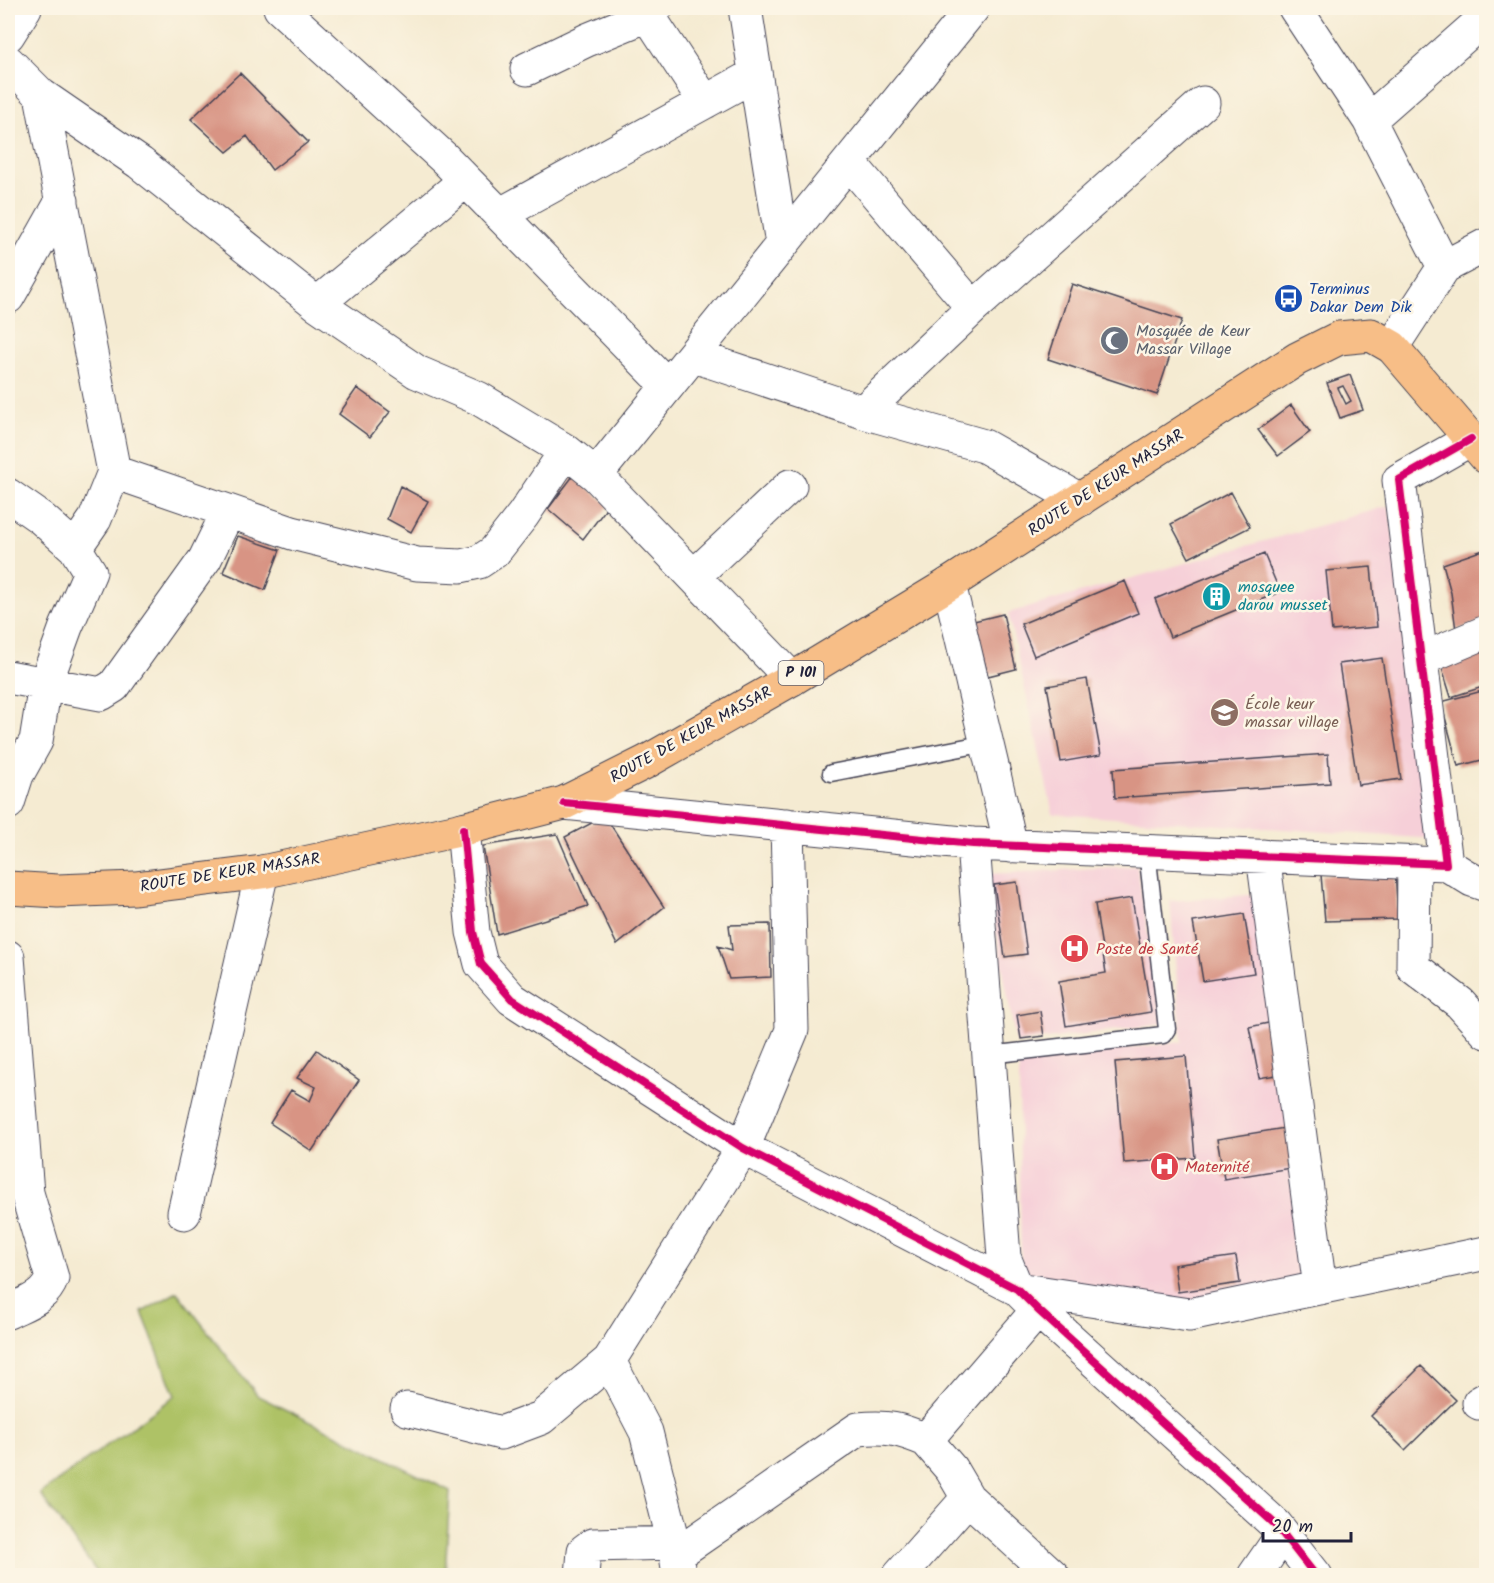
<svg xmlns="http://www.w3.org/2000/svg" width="1494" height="1583" viewBox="0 0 1494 1583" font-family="Kalam,sans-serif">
<rect width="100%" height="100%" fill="#fcf5e5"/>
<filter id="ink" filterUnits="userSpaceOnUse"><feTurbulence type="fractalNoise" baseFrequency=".0167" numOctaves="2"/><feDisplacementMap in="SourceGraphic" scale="12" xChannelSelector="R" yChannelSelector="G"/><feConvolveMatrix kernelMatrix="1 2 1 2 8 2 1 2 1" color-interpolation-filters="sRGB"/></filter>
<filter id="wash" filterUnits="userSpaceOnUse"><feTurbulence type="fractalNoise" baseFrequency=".008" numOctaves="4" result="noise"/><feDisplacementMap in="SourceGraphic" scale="24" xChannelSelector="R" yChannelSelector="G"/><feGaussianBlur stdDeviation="1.35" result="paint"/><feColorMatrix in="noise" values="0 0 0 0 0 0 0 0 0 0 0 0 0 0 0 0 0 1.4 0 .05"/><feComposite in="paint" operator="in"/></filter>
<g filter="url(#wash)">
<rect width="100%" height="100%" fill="#f5ebd2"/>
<!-- built -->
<path fill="#f6cfd8" d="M1389 506 1435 839 1053 814 1008 613Z
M1137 866 1163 1024 1016 1043 986 874Z
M1262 894 1329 1292 1176 1304 1021 1273 1019 1061 1182 1042 1170 901Z"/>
<!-- green -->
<path fill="#aec266" stroke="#687250" stroke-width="1.5" d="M177 1292 258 1396 450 1491 445 1575H99L40 1494 175 1396 142 1312Z"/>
<g id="blocks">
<!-- building -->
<path fill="#d89484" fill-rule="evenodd" d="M240 73 308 142 272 170 247 136 227 152 191 119Z
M1072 284 1182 320 1157 395 1048 359Z
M1350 375 1363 410 1340 418 1327 383ZM1343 386 1351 401 1346 404 1338 388Z
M357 388 390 412 370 437 339 414Z
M1291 405 1310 432 1278 456 1258 430Z
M573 476 609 505 583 539 548 509Z
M400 486 428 501 411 532 387 519Z
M1231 492 1250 527 1189 558 1171 524Z
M238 536 280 550 265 590 223 572Z
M1486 549V620L1456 630 1451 593 1443 564Z
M1264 554 1280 592 1170 637 1155 599Z
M1371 567 1377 627 1332 631 1326 571Z
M1125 581 1138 613 1034 656 1021 624Z
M1003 614 1016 669 988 676 974 621Z
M1486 648V686L1451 697 1440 662Z
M1382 658 1401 779 1358 785 1339 664Z
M1087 679 1101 755 1061 762 1047 686Z
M1486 690V732L1481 733 1486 759 1458 766 1441 702Z
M1328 754 1330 783 1115 798 1113 769Z
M605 816 664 907 617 945 565 837Z
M557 834 588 906 497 934 483 846Z
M1395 869 1398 919 1325 921 1321 875Z
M1017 882 1027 954 1005 957 994 885Z
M1132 898 1151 1012 1066 1026 1059 981 1106 973 1095 904Z
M1244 914 1254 973 1203 981 1193 922Z
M770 924 771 977 729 979 718 946 732 950 729 925Z
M1040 1011 1044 1036 1021 1039 1017 1015Z
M1278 1021 1288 1073 1259 1078 1249 1027Z
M317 1050 359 1080 312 1151 270 1123 291 1090 310 1101 316 1087 297 1078Z
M1186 1056 1195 1158 1124 1163 1115 1062Z
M1291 1127 1297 1167 1224 1179 1217 1139Z
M1236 1256 1240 1283 1178 1292 1174 1265Z
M1421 1366 1456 1400 1405 1450 1371 1416Z"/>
</g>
</g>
<g filter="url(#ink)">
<use href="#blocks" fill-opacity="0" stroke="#424052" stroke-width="1.5"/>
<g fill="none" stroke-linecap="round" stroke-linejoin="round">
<defs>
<path id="lane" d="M831 773 987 743
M989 1055 1163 1035 1167 1029 1147 851"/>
<path id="street" d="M280 8 445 159 668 386
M745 8 782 244
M1295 8 1369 120 1444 267
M648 15 705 102
M8 35 25 8
M8 62 41 95 140 163 317 304 417 372 478 398 566 451 596 475 792 679
M527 69 587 40 648 15 656 8
M41 95 114 472 95 519 75 548
M1369 120 1486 17
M849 162 973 308
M501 214 754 75
M8 297 62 201
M317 304 465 181
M1392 347 1444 267 1486 245
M694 356 863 412 984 446 1080 500
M863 412 973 308 1203 103
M114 472 292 533 417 564 461 566 479 562 494 552 523 515 566 451
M596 475 973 8
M8 495 41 518 75 548 90 572 66 627 45 685 36 741 17 775 8 803
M694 576 790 486
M949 584 1011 846
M1422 659 1486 632
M8 677 101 694 114 686 205 559 228 512
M564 803 973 844 1446 864 1399 480 1471 439
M463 829 473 932 481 964 512 999 743 1148 1017 1289 1038 1310 1276 1525 1316 1576
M973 844 1004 1257 1017 1289
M1263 856 1320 1288
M1414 862 1413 967 1460 1003 1486 1032
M1446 864 1472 880 1486 885
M8 957 27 1193 52 1278C45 1298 26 1303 8 1312
M184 1213 262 872
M1017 1289 1189 1315 1486 1253
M609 1361 646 1432 674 1543 679 1574
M1479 1403 1486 1399
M407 1409 501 1433 541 1418 609 1361 743 1148 792 1030 787 825
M968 1498 951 1469 926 1440 1038 1310
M677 1554 858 1429C888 1426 899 1429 926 1440
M582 1576 584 1551 592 1545 674 1543
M899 1576 968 1498 1053 1576
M1254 1576 1283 1534"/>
<path id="primary" d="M8 888 58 891 135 888 262 872 463 829 564 803 646 762 792 679 949 584 1297 359 1339 338 1371 335 1392 347 1486 457"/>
</defs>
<!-- lane casing -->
<use href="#lane" stroke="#424052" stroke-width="19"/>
<!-- street casing -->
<use href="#street" stroke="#424052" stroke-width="35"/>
<!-- primary casing -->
<use href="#primary" stroke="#424052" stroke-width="35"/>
<!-- lane -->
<use href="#lane" stroke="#fff" stroke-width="16"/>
<!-- street -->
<use href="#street" stroke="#fff" stroke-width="33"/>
<!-- primary -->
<use href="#primary" stroke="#f7be87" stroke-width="33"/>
<defs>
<path id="cycleway" d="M564 803 973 844 1446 864 1399 480 1471 439
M463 829 473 932 481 964 512 999 743 1148 1017 1289 1038 1310 1276 1525 1316 1576"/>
</defs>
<!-- cycleway casing -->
<use href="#cycleway" stroke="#fcf5e5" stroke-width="11"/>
<!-- cycleway -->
<use href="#cycleway" stroke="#d6006c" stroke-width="8"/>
</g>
</g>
<!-- icons -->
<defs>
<symbol id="bus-disc" viewBox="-11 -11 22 22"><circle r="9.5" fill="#1a4fb4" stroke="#fcf5e5"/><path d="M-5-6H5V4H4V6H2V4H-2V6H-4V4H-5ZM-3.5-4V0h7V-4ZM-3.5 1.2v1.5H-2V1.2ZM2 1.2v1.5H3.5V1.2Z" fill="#fff"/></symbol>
<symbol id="mosque-disc" viewBox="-11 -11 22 22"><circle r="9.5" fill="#6b7280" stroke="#fcf5e5"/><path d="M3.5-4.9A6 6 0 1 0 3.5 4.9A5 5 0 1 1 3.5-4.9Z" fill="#fff"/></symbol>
<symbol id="building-disc" viewBox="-11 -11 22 22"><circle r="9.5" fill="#0f9aa8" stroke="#fcf5e5"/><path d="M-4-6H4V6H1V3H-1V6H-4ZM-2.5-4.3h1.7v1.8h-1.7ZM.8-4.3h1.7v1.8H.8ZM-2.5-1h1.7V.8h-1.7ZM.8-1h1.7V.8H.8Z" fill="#fff"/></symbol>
<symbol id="school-disc" viewBox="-11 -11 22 22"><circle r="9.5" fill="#8d6e63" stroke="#fcf5e5"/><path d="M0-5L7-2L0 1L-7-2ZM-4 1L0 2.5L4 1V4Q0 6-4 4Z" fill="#fff"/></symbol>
<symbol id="hospital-disc" viewBox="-11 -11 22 22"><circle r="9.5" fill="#e0444e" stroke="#fcf5e5"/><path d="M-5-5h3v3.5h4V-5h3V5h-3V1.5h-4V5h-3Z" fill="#fff"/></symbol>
</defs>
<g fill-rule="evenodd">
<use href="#bus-disc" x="1272" y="282" width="33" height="33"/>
<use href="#mosque-disc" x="1098" y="324" width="33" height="33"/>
<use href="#building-disc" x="1200" y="580" width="33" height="33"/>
<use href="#school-disc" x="1208" y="696" width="33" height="33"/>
<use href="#hospital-disc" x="1058" y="932" width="33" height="33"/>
<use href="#hospital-disc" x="1148" y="1150" width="33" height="33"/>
</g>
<g text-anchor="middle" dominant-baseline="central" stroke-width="5" stroke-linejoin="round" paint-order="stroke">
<!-- shield labels -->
<rect fill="#fcf5e5" stroke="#63616e" stroke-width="1.5" x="778.5" y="661" width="45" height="24" rx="4.5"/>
<g font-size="15" font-weight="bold" fill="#22223b">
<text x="801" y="673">P 101</text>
</g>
<!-- transit labels -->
<g font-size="16" fill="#164399" stroke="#fcf5e5" text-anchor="start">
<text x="1309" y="289">Terminus<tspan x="1309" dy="18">Dakar Dem Dik</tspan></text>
</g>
<!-- worship labels -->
<g font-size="16" fill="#5b616d" stroke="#fcf5e5" text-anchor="start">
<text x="1136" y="331">Mosquée de Keur<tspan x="1136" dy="18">Massar Village</tspan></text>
</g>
<!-- street labels -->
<g font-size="16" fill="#22223b" stroke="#fcf5e5">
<text transform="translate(1106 483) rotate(-33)">ROUTE DE KEUR MASSAR</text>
<text transform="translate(691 735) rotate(-29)">ROUTE DE KEUR MASSAR</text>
<text transform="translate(230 873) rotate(-9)">ROUTE DE KEUR MASSAR</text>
</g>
<!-- culture labels -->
<g font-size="16" fill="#0d838f" stroke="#fcf5e5" text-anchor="start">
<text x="1238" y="587">mosquee<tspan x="1238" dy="18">darou musset</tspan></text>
</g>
<!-- education labels -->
<g font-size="16" fill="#785e54" stroke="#fcf5e5" text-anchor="start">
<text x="1245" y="704">École keur<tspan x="1245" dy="18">massar village</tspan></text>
</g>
<!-- health labels -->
<g font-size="16" fill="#be3a42" stroke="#fcf5e5" text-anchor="start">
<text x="1096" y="949">Poste de Santé</text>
<text x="1185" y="1167">Maternité</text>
</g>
</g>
<!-- margin -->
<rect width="1494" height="1583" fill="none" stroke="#fcf5e5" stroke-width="30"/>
<!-- scale -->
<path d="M1263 1532v9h88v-9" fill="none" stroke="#22223b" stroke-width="3"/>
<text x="1272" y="1532" font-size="18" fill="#22223b" stroke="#fcf5e5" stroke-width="4.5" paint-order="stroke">20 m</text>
</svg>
